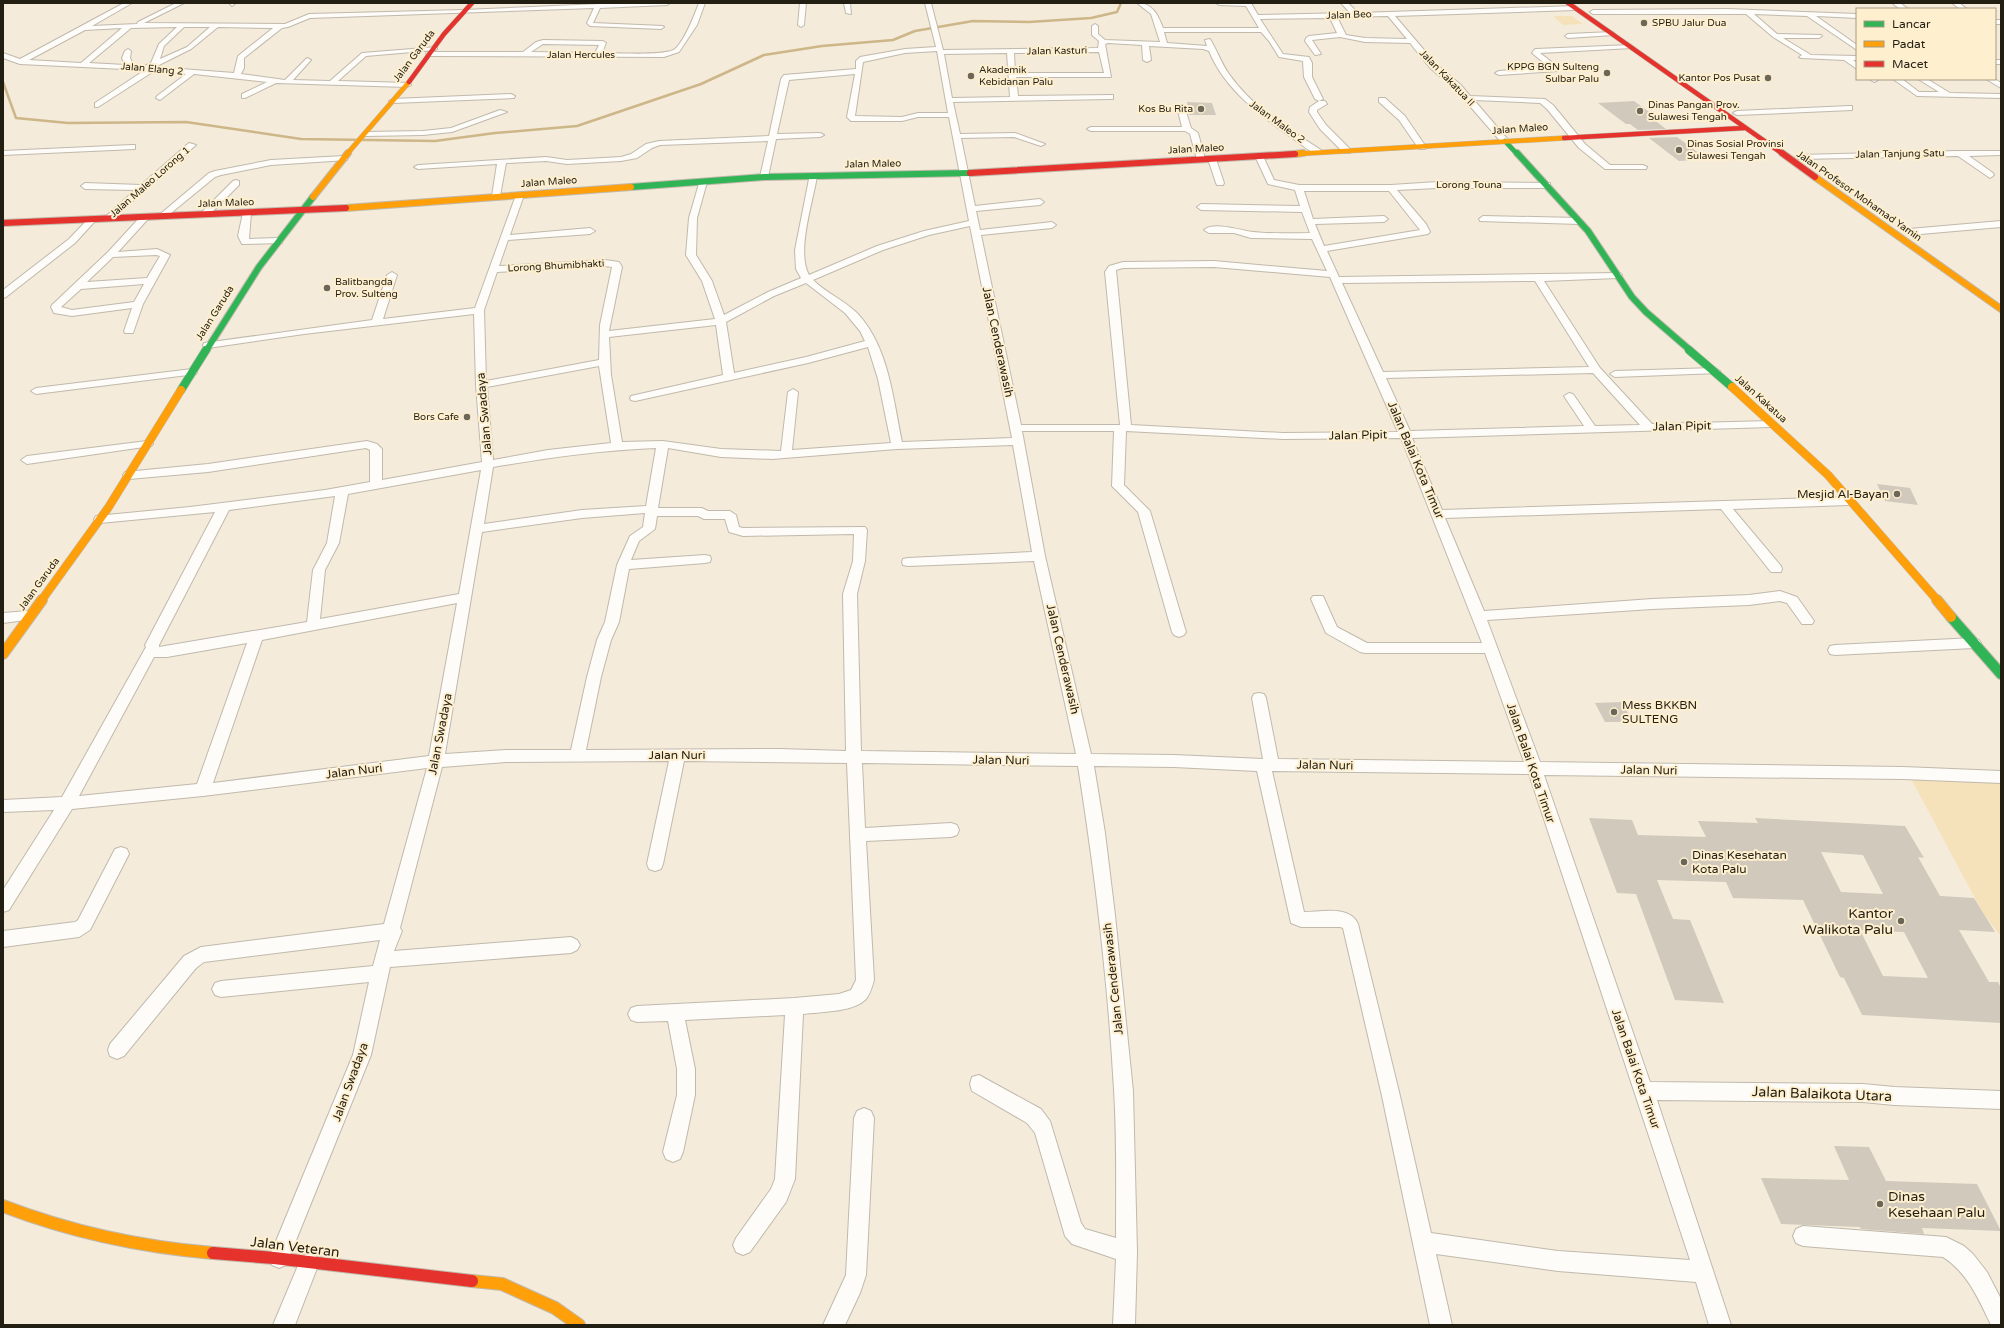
<svg xmlns="http://www.w3.org/2000/svg" width="2004" height="1328" viewBox="0 0 2004 1328" font-family="'Varela Round',sans-serif">
<rect width="100%" height="100%" fill="#f4ebda"/>
<!-- green -->
<path fill="#f5e2bb" d="M1553 16H1572L1583 24 1563 25Z
M1909 775H2001V936L1983 913Z"/>
<g fill="none" stroke-linecap="round" stroke-linejoin="round">
<!-- stream -->
<path stroke="#cdb688" stroke-width="2.5" d="M3 82 16 118 68 123 186 122 301 139 435 141 495 133 577 126 701 84 764 55 822 46 893 40 915 31 973 21 1029 22 1091 18 1117 12 1121 3"/>
</g>
<!-- building -->
<path fill="#d0c9bc" fill-rule="evenodd" d="M1634 101 1663 122H1657L1666 129 1638 130 1630 124H1626L1598 103Z
M1187 102 1212 103 1216 115H1189Z
M1677 137 1707 159 1679 161 1649 138Z
M1877 484 1910 488 1918 505 1885 501Z
M1622 702 1633 722H1605L1595 703Z
M1589 818 1632 820 1638 835 1706 837 1698 821 1758 823 1755 818 1905 826 1924 858 1918 857 1940 896 1974 898 1995 932 1959 930 1989 982H1998L2001 988V1023L1862 1015 1844 978 1840 977 1803 900 1733 898 1726 882 1657 880 1673 919 1690 920 1724 1003 1675 1000 1636 894 1617 893ZM1821 852 1863 855 1883 894 1841 892ZM1860 930 1904 932 1928 978 1883 976Z
M1834 1146 1869 1147 1886 1181 1977 1184 2001 1231 1922 1228 1924 1234 1861 1229 1860 1227 1781 1224 1761 1178 1849 1180Z"/>
<g fill="none" stroke-linecap="round" stroke-linejoin="round">
<defs>
<path id="street" d="M124 3H132L92 26 137 24 138 22 176 3H184L144 23 285 24 309 14 464 10 623 3H670L667 5 600 8 593 23 663 26 664 27 661 29 590 26 587 23 594 8 310 18 288 27 282 28 244 58V68L241 74 285 80 307 58 311 60 293 80 330 81 362 53 437 47V49L435 50 366 56 338 81 410 83 411 85 407 87 276 83 245 98H242V94L267 82 194 74 160 100 156 98 157 96 186 74 154 71 98 107H95V103L145 70 20 64 3 58V53L20 59ZM177 27 159 44 151 63 145 66 133 65 130 58 131 51 128 49 125 51 122 58 125 65 89 63 131 28ZM184 27H210L187 47 160 59 164 46ZM218 27 273 28 238 56 234 73 155 67 191 49ZM122 28 81 63 29 60 85 30Z
M229 3H236L232 6Z
M699 3H705L697 25 679 52 664 57 430 56 426 54 430 52H523L536 42 543 40 603 41 606 43 602 53C615 53 667 56 675 49 685 40 694 16 699 3ZM543 44 599 45 595 53 531 52Z
M800 3H806L804 25 801 27 798 25Z
M844 3H850L851 14 846 13Z
M925 3H931L943 50 1098 48 1099 41 1092 35V26L1095 24 1098 26V34L1105 40 1160 42 1151 14 1137 3C1153 3 1158 15 1163 28H1259L1246 6 1219 5 1216 3H1251L1258 15 1350 13 1341 3H1348L1358 13 1575 6 1578 8 1575 10 1395 16 1436 64 1461 85 1470 96 1545 99 1553 105 1585 144 1610 165H1643L1647 167 1646 169H1605L1579 148 1547 109 1540 103 1474 100 1509 141 1502 143 1455 89 1430 68 1410 43 1365 42 1340 37 1312 40 1321 54 1315 55 1305 41 1306 38 1309 36 1337 33 1330 18 1260 19 1283 54 1309 57 1312 63V77L1323 99 1319 101 1315 99 1304 77 1303 61 1279 57 1269 41 1261 32H1164L1167 43 1207 46 1205 40 1210 39C1217 50 1221 63 1229 74 1252 107 1288 129 1321 150V154H1318C1310 152 1302 145 1295 140 1261 116 1225 90 1209 51L1203 49 1149 46 1151 60 1147 62 1143 60 1142 45 1108 43 1105 44 1111 77H1016L1018 96 1113 95V99H1110L953 102 960 134 1015 133 1045 144 1041 146 1014 137 961 138 975 206 1040 199 1044 202 1040 205 976 211 980 230 1052 222 1056 225 1052 228 981 235 1021 425H1120L1105 272 1109 266 1123 262 1214 261 1327 271 1312 239 1251 238 1234 233H1209L1204 230C1214 221 1242 231 1253 232 1272 234 1291 233 1310 233L1302 212 1201 210 1197 207 1201 204 1300 206 1295 190 1268 184 1255 156 1259 154 1263 156 1274 180 1299 185H1391L1437 182 1550 183V187L1547 188H1437L1397 190 1426 224 1430 232 1428 234 1327 251 1339 277 1620 273 1622 275 1617 278 1544 281 1600 368 1652 424 1771 421 1777 424 1771 427 1412 438 1442 510 1848 497 1854 501 1848 505 1733 509 1781 566 1782 569 1781 572H1771L1721 509 1445 518 1484 611 1652 599 1749 595 1780 591 1797 597 1814 621 1812 624H1802L1787 603 1780 601 1749 605 1652 609 1487 620 1540 762 1903 767 2001 771V783L1903 779 1544 775 1650 1082 1863 1084 1894 1087 2001 1091V1109L1894 1105 1863 1102 1657 1100 1731 1325H1709L1696 1282 1558 1271 1436 1254 1452 1325H1430L1382 1096 1343 928 1340 927H1301L1291 923 1257 771 1174 767 1094 766 1105 833 1115 915 1133 1091 1137 1252 1135 1325H1113L1116 1259 1072 1244 1065 1236 1035 1133 1027 1123 972 1091 970 1084 972 1077 979 1075 1041 1109 1050 1121 1081 1223 1085 1229 1116 1238C1116 1189 1117 1139 1114 1090 1108 982 1095 873 1078 766L862 763 865 828 951 823 957 825 959 830 957 835 951 837 866 841 874 980C872 987 870 995 865 1000 853 1012 819 1012 803 1014L795 1179 786 1202 750 1252 743 1255 736 1252 733 1245 736 1238 771 1189 775 1179 785 1015 685 1020 695 1069V1095L683 1152 680 1159 673 1162 666 1159 663 1152 677 1095V1069L668 1021 637 1022 631 1020 628 1014 631 1008 637 1006 794 998 839 994 851 990 856 980 847 763 684 761 663 864 661 869 655 871 649 869 647 864 669 761 506 762 442 767 400 928 402 931 394 951 571 937 577 940 580 945 577 950 571 953 390 967 371 1055 286 1265 279 1268 272 1265 269 1258 353 1055 369 982 221 997 215 995 212 989 215 983 221 981 373 966 380 940 204 962 196 968 124 1056 117 1059 110 1056 108 1050 110 1044 184 956 201 947 384 924 427 768 203 796 72 809 9 910 3 912V890L54 810 3 812V800L62 797 146 647 145 645 215 512 100 523 96 522 94 519 96 516 190 507 325 490 370 482V450L366 448 208 472 129 479 125 478 123 475 125 472 208 464 367 441 377 444 382 449V480L482 462 476 385 474 314 304 334 208 348 204 347 203 345 204 343 372 320 387 275 392 272 397 275 383 319 475 308 516 195 520 192 524 195 510 235 590 228 595 231 590 234 508 240 499 266 605 260 619 262 622 267 609 331 715 319 702 281 686 255 689 218 700 180 703 179 707 182 697 218 696 255 712 281 724 315 768 292 801 278 796 269 795 250 810 174H816L817 176C813 202 796 252 809 275L877 246 924 231 969 221 949 117H918L902 121H851L847 117 855 74 789 80 777 134 820 133 824 135 820 137 776 139 768 177 764 180 760 177 768 141 660 145 652 148 637 158 621 161 567 164 546 161 506 163 500 196 496 199 492 196 497 164 418 169 414 167 418 165 546 157 567 160 621 157 631 154 646 144 659 141 769 136 781 79 784 75 856 69V61L860 57 905 49 936 47ZM1388 16 1407 39 1365 38 1346 35 1337 17ZM937 51 948 113H918L902 117 855 116 863 62 905 53ZM1099 52 1104 73H1015L1014 53ZM1007 53 1010 97 952 98 944 54ZM1304 191H1389L1420 230 1324 246 1315 224 1384 222 1388 219 1384 216 1313 219ZM970 226 1012 438 902 442C893 399 889 347 857 313 844 300 826 293 813 280L883 250 929 235ZM605 266 612 267 600 325 599 360 486 381 484 310 497 272ZM1214 267 1330 277 1398 432 1283 433 1131 425 1116 270 1123 268ZM1535 281 1589 367 1383 372 1342 283ZM806 283 845 313 860 331 865 341 806 357 734 373 726 322 774 296ZM716 325 723 375 631 396 630 398 631 400 635 401 808 363 868 347 878 379 891 443 792 450 798 392 793 389 788 392 781 451 721 449 663 441 622 442 611 375 609 337ZM599 366 611 443 548 450 493 460 487 387ZM1593 373 1640 425 1595 426 1573 394 1569 393 1564 396 1584 426 1410 431 1386 378ZM1022 431H1114L1112 486 1138 512 1172 632 1174 635 1179 637 1184 635 1186 632 1150 511 1124 485 1126 431 1283 439 1401 438 1482 643H1367L1337 627 1323 596H1313L1311 599 1326 633 1360 652 1365 653H1485L1524 762 1278 759 1266 698 1264 694 1259 693 1254 694 1252 698 1263 759 1174 755 1091 754 1045 556ZM1013 445 1032 552 908 558 903 559 902 562 903 565 908 566 1034 561 1076 754 861 751 857 594 865 561 867 530 865 527 743 528 739 527 736 515 730 511H708L702 508H658L668 448 721 457 772 459 897 449ZM656 448 646 506 582 510 484 524 493 467C548 458 601 450 656 448ZM481 470 459 594 320 619 325 570 339 543 348 494ZM335 496 327 543 313 570 307 622 159 647V645L229 510ZM645 513 643 527 630 536 617 565 605 622 597 640 587 677 571 750H506L445 754 482 532 582 518ZM657 516H698L704 519H725L729 532 743 536 854 534 853 561 843 594 846 751 780 749 586 750 601 677 611 640 619 622 629 569 705 563 710 562 711 559 710 556 705 555 631 560 639 541 655 529ZM457 603 429 756 213 783 262 640ZM247 643 197 784 79 796 154 657H167ZM1272 771 1529 774 1690 1260 1558 1251 1431 1233 1400 1096 1358 924C1350 905 1321 912 1304 912Z
M1892 3H1900L1908 9H1900Z
M1952 3H1959L1967 9H1960Z
M1727 9 1857 14V18L1816 16 1857 45V50L1807 16 1754 14 1777 34 1821 35 1822 36 1819 38H1783L1811 55 1857 56V60H1853L1857 63V69L1844 60 1801 58 1799 57 1802 55 1773 37 1746 14H1593L1590 12 1593 10Z
M1995 20H2001V24H1995Z
M1612 32 1614 33V35L1568 38 1565 36 1568 34Z
M1630 45 1632 46V48L1540 53 1558 67V71L1499 75 1495 73 1499 71 1549 67 1532 53 1534 50 1536 49Z
M1995 60H2001V64H1995Z
M1869 79H1877L1878 80 1874 82Z
M1893 79H1902L1919 92H1939L1918 79H1927L1950 93 2001 94V98L1917 96Z
M1986 79H1995L2001 83V88Z
M511 94 515 96 514 98 393 103 389 101 393 99Z
M1379 98H1385L1405 116 1426 147 1425 149H1419L1399 120 1379 102Z
M1319 101H1325L1327 104 1317 110V112L1326 125 1350 149V153H1344L1320 129 1309 112 1310 107Z
M1178 105H1184L1191 128 1198 133 1205 159 1204 161 1197 159 1190 134 1185 131H1091L1087 129 1091 127H1182L1177 107Z
M1849 106H1852V110L1737 115 1733 113 1737 111Z
M500 110 507 112 452 132 423 135 366 136 362 134 366 132 423 131 451 128Z
M189 143 196 145 110 221H104L103 219 135 190 85 189 81 186 85 183 141 185Z
M132 145H135V149L3 155V151Z
M1956 151H2001V155L1969 156 1993 173 1994 175 1990 178 1958 156 1799 159 1795 157 1799 155Z
M344 156H347V160L271 165 221 175 215 177 165 218H159L158 216 209 173 215 171 271 160Z
M1209 157 1216 159 1224 183 1223 185H1217L1216 183 1208 159Z
M236 180 239 181V185L207 217H201V213L233 181Z
M247 210 251 213 249 239 279 238 282 239V243L242 244 238 236 243 213Z
M145 214 148 215V219L118 252 157 249 170 255 143 304 133 333H125L124 331 132 308 72 316 54 313 51 307 52 305 108 252 142 215ZM156 255 160 256 147 278 87 282 113 257ZM144 284 134 302 72 310 61 307 81 289Z
M1483 216 1579 218 1583 221 1579 224 1480 221 1479 219Z
M92 217 96 220 75 243 6 297 3 298V290L69 239 89 218Z
M2001 221V227L1909 235 1904 232 1909 229Z
M1715 368 1720 371 1719 373 1615 377 1610 374 1615 371Z
M192 369 197 372 196 374 36 394 31 391 36 388Z
M147 441 153 444 151 446 27 464 21 460 27 456Z
M28 611 33 613 35 616 33 619 3 623V613Z
M1974 638 1979 640 1981 643 1979 646 1974 648 1835 655 1830 654 1828 650 1830 646 1835 645Z
M121 847 127 849 129 854 90 930 79 937 3 947V931L75 922 78 920 115 849Z
M864 1108 871 1111 874 1118 866 1275 860 1293 845 1325H823L846 1275 854 1118 857 1111Z
M1803 1226 1946 1237 1964 1246 1973 1254 1987 1272 2001 1299V1325H1991C1979 1300 1968 1273 1943 1257L1803 1246 1796 1243 1793 1236 1796 1229Z
M309 1253 316 1256 319 1263 295 1325H273L302 1256Z"/>
<path id="fast-far3" d="M1505 141 1517 154"/>
<path id="fast-far2" d="M1517 153 1588 231 1632 297 1646 312 1691 351
M631 187 764 177 970 173
M206 351 259 267 313 197"/>
<path id="fast-far1" d="M1689 350 1732 387
M181 390 206 350"/>
<path id="fast" d="M1951 617 2001 674"/>
<path id="slow-far4" d="M347 154 409 82
M1295 154 1564 138"/>
<path id="slow-far3" d="M1295 154 1303 153
M1815 177 2001 309
M313 197 348 153
M346 208 631 187"/>
<path id="slow-far2" d="M1732 387 1828 475 1938 601
M41 601 108 508 181 390"/>
<path id="slow-far1" d="M1937 600 1951 617
M3 654 42 600"/>
<path id="slow" d="M3 1206C71 1232 140 1247 213 1253
M472 1281 502 1284 555 1308 579 1325"/>
<path id="jam-far2" d="M1568 3 1783 154
M409 82 444 34 472 3
M1564 138 1744 128
M1286 154H1295"/>
<path id="jam-far1" d="M1782 153 1815 177
M970 173 1295 154
M3 223 346 208"/>
<path id="jam" d="M213 1253 274 1258 472 1281"/>
</defs>
<!-- street casing -->
<use href="#street" stroke="#c0b9ac" stroke-width="2"/>
<!-- fast-far3 casing -->
<use href="#fast-far3" stroke="#c0b9ac" stroke-width="5.5"/>
<!-- fast-far2 casing -->
<use href="#fast-far2" stroke="#c0b9ac" stroke-width="8"/>
<!-- fast-far1 casing -->
<use href="#fast-far1" stroke="#c0b9ac" stroke-width="9"/>
<!-- fast casing -->
<use href="#fast" stroke="#c0b9ac" stroke-width="12"/>
<!-- slow-far4 casing -->
<use href="#slow-far4" stroke="#c0b9ac" stroke-width="5.5"/>
<!-- slow-far3 casing -->
<use href="#slow-far3" stroke="#c0b9ac" stroke-width="8"/>
<!-- slow-far2 casing -->
<use href="#slow-far2" stroke="#c0b9ac" stroke-width="9"/>
<!-- slow-far1 casing -->
<use href="#slow-far1" stroke="#c0b9ac" stroke-width="12"/>
<!-- slow casing -->
<use href="#slow" stroke="#c0b9ac" stroke-width="14"/>
<!-- jam-far2 casing -->
<use href="#jam-far2" stroke="#c0b9ac" stroke-width="5.5"/>
<!-- jam-far1 casing -->
<use href="#jam-far1" stroke="#c0b9ac" stroke-width="8"/>
<!-- jam casing -->
<use href="#jam" stroke="#c0b9ac" stroke-width="14"/>
<!-- street -->
<use href="#street" fill="#fdfcf9" fill-rule="evenodd"/>
<!-- fast-far3 -->
<use href="#fast-far3" stroke="#30b455" stroke-width="4.5"/>
<!-- fast-far2 -->
<use href="#fast-far2" stroke="#30b455" stroke-width="6"/>
<!-- fast-far1 -->
<use href="#fast-far1" stroke="#30b455" stroke-width="8"/>
<!-- fast -->
<use href="#fast" stroke="#30b455" stroke-width="10"/>
<!-- slow-far4 -->
<use href="#slow-far4" stroke="#ff9f0a" stroke-width="4.5"/>
<!-- slow-far3 -->
<use href="#slow-far3" stroke="#ff9f0a" stroke-width="6"/>
<!-- slow-far2 -->
<use href="#slow-far2" stroke="#ff9f0a" stroke-width="8"/>
<!-- slow-far1 -->
<use href="#slow-far1" stroke="#ff9f0a" stroke-width="10"/>
<!-- slow -->
<use href="#slow" stroke="#ff9f0a" stroke-width="12"/>
<!-- jam-far2 -->
<use href="#jam-far2" stroke="#e5322d" stroke-width="4.5"/>
<!-- jam-far1 -->
<use href="#jam-far1" stroke="#e5322d" stroke-width="6"/>
<!-- jam -->
<use href="#jam" stroke="#e5322d" stroke-width="12"/>
</g>
<!-- markers -->
<g fill="#6c6658" stroke="#feefcf" stroke-width="1.5">
<circle cx="1644" cy="23" r="4"/>
<circle cx="1607" cy="73" r="4"/>
<circle cx="971" cy="76" r="4"/>
<circle cx="1768" cy="78" r="4"/>
<circle cx="1201" cy="109" r="4"/>
<circle cx="1640" cy="111" r="4"/>
<circle cx="1679" cy="150" r="4"/>
<circle cx="327" cy="288" r="4"/>
<circle cx="467" cy="417" r="4"/>
<circle cx="1897" cy="494" r="4"/>
<circle cx="1614" cy="712" r="4"/>
<circle cx="1684" cy="862" r="4"/>
<circle cx="1901" cy="921" r="4"/>
<circle cx="1880" cy="1204" r="4"/>
</g>
<g text-anchor="middle" dominant-baseline="central" stroke-width="4" stroke-linejoin="round" paint-order="stroke">
<!-- far-street labels -->
<g font-size="10" fill="#231e12" stroke="#feefcf">
<text transform="translate(1349 15) rotate(-2)">Jalan Beo</text>
<text transform="translate(1057 51) rotate(-1)">Jalan Kasturi</text>
<text x="581" y="55">Jalan Hercules</text>
<text transform="translate(414 56) rotate(-53)">Jalan Garuda</text>
<text transform="translate(152 69) rotate(5)">Jalan Elang 2</text>
<text transform="translate(1447 78) rotate(46)">Jalan Kakatua II</text>
<text transform="translate(1277 122) rotate(36)">Jalan Maleo 2</text>
<text transform="translate(1520 129) rotate(-4)">Jalan Maleo</text>
<text transform="translate(1196 149) rotate(-3)">Jalan Maleo</text>
<text transform="translate(1900 154) rotate(-1)">Jalan Tanjung Satu</text>
<text transform="translate(873 164) rotate(-1)">Jalan Maleo</text>
<text transform="translate(150 182) rotate(-41)">Jalan Maleo Lorong 1</text>
<text transform="translate(549 182) rotate(-4)">Jalan Maleo</text>
<text x="1469" y="185">Lorong Touna</text>
<text transform="translate(1859 196) rotate(35)">Jalan Profesor Mohamad Yamin</text>
<text transform="translate(226 203) rotate(-2)">Jalan Maleo</text>
<text transform="translate(556 266) rotate(-3)">Lorong Bhumibhakti</text>
<text transform="translate(215 313) rotate(-58)">Jalan Garuda</text>
<text transform="translate(1761 399) rotate(42)">Jalan Kakatua</text>
<text transform="translate(39 584) rotate(-54)">Jalan Garuda</text>
</g>
<!-- far-poi labels -->
<g font-size="10" fill="#231e12" stroke="#feefcf" text-anchor="start">
<text x="1652" y="23">SPBU Jalur Dua</text>
<text x="1599" y="67" text-anchor="end">KPPG BGN Sulteng<tspan x="1599" dy="12">Sulbar Palu</tspan></text>
<text x="979" y="70">Akademik<tspan x="979" dy="12">Kebidanan Palu</tspan></text>
<text x="1760" y="78" text-anchor="end">Kantor Pos Pusat</text>
<text x="1648" y="105">Dinas Pangan Prov.<tspan x="1648" dy="12">Sulawesi Tengah</tspan></text>
<text x="1193" y="109" text-anchor="end">Kos Bu Rita</text>
<text x="1687" y="144">Dinas Sosial Provinsi<tspan x="1687" dy="12">Sulawesi Tengah</tspan></text>
<text x="335" y="282">Balitbangda<tspan x="335" dy="12">Prov. Sulteng</tspan></text>
<text x="459" y="417" text-anchor="end">Bors Cafe</text>
</g>
<!-- street labels -->
<g font-size="12" fill="#231e12" stroke="#feefcf">
<text transform="translate(998 342) rotate(78)">Jalan Cenderawasih</text>
<text transform="translate(484 414) rotate(-95)">Jalan Swadaya</text>
<text transform="translate(1682 426) rotate(-1)">Jalan Pipit</text>
<text transform="translate(1358 435) rotate(-1)">Jalan Pipit</text>
<text transform="translate(1416 460) rotate(67)">Jalan Balai Kota Timur</text>
<text transform="translate(1063 659) rotate(77)">Jalan Cenderawasih</text>
<text transform="translate(440 734) rotate(-79)">Jalan Swadaya</text>
<text x="677" y="755">Jalan Nuri</text>
<text transform="translate(1001 760) rotate(1)">Jalan Nuri</text>
<text transform="translate(1531 763) rotate(71)">Jalan Balai Kota Timur</text>
<text transform="translate(1325 765) rotate(1)">Jalan Nuri</text>
<text transform="translate(1649 770) rotate(1)">Jalan Nuri</text>
<text transform="translate(354 771) rotate(-7)">Jalan Nuri</text>
<text transform="translate(1113 979) rotate(-96)">Jalan Cenderawasih</text>
<text transform="translate(1636 1069) rotate(71)">Jalan Balai Kota Timur</text>
<text transform="translate(350 1082) rotate(-70)">Jalan Swadaya</text>
</g>
<!-- poi labels -->
<g font-size="12" fill="#231e12" stroke="#feefcf" text-anchor="start">
<text x="1889" y="494" text-anchor="end">Mesjid Al-Bayan</text>
<text x="1622" y="705">Mess BKKBN<tspan x="1622" dy="14">SULTENG</tspan></text>
<text x="1692" y="855">Dinas Kesehatan<tspan x="1692" dy="14">Kota Palu</tspan></text>
</g>
<!-- near-poi labels -->
<g font-size="14" fill="#231e12" stroke="#feefcf" text-anchor="end">
<text x="1893" y="913">Kantor<tspan x="1893" dy="16">Walikota Palu</tspan></text>
<text x="1888" y="1196" text-anchor="start">Dinas<tspan x="1888" dy="16">Kesehaan Palu</tspan></text>
</g>
<!-- near-street labels -->
<g font-size="14" fill="#231e12" stroke="#feefcf">
<text transform="translate(1822 1094) rotate(2)">Jalan Balaikota Utara</text>
<text transform="translate(295 1247) rotate(7)">Jalan Veteran</text>
</g>
</g>
<!-- border -->
<rect width="2004" height="1328" fill="none" stroke="#231e12" stroke-width="8"/>
<!-- legend -->
<rect x="1856" y="8" width="140" height="72" fill="#feefcf" stroke="#a69b83"/>
<rect x="1864" y="21" width="20" height="6" fill="#30b455" stroke="#a69b83"/>
<text x="1892" y="28" font-size="12" fill="#231e12">Lancar</text>
<rect x="1864" y="41" width="20" height="6" fill="#ff9f0a" stroke="#a69b83"/>
<text x="1892" y="48" font-size="12" fill="#231e12">Padat</text>
<rect x="1864" y="61" width="20" height="6" fill="#e5322d" stroke="#a69b83"/>
<text x="1892" y="68" font-size="12" fill="#231e12">Macet</text>
</svg>
